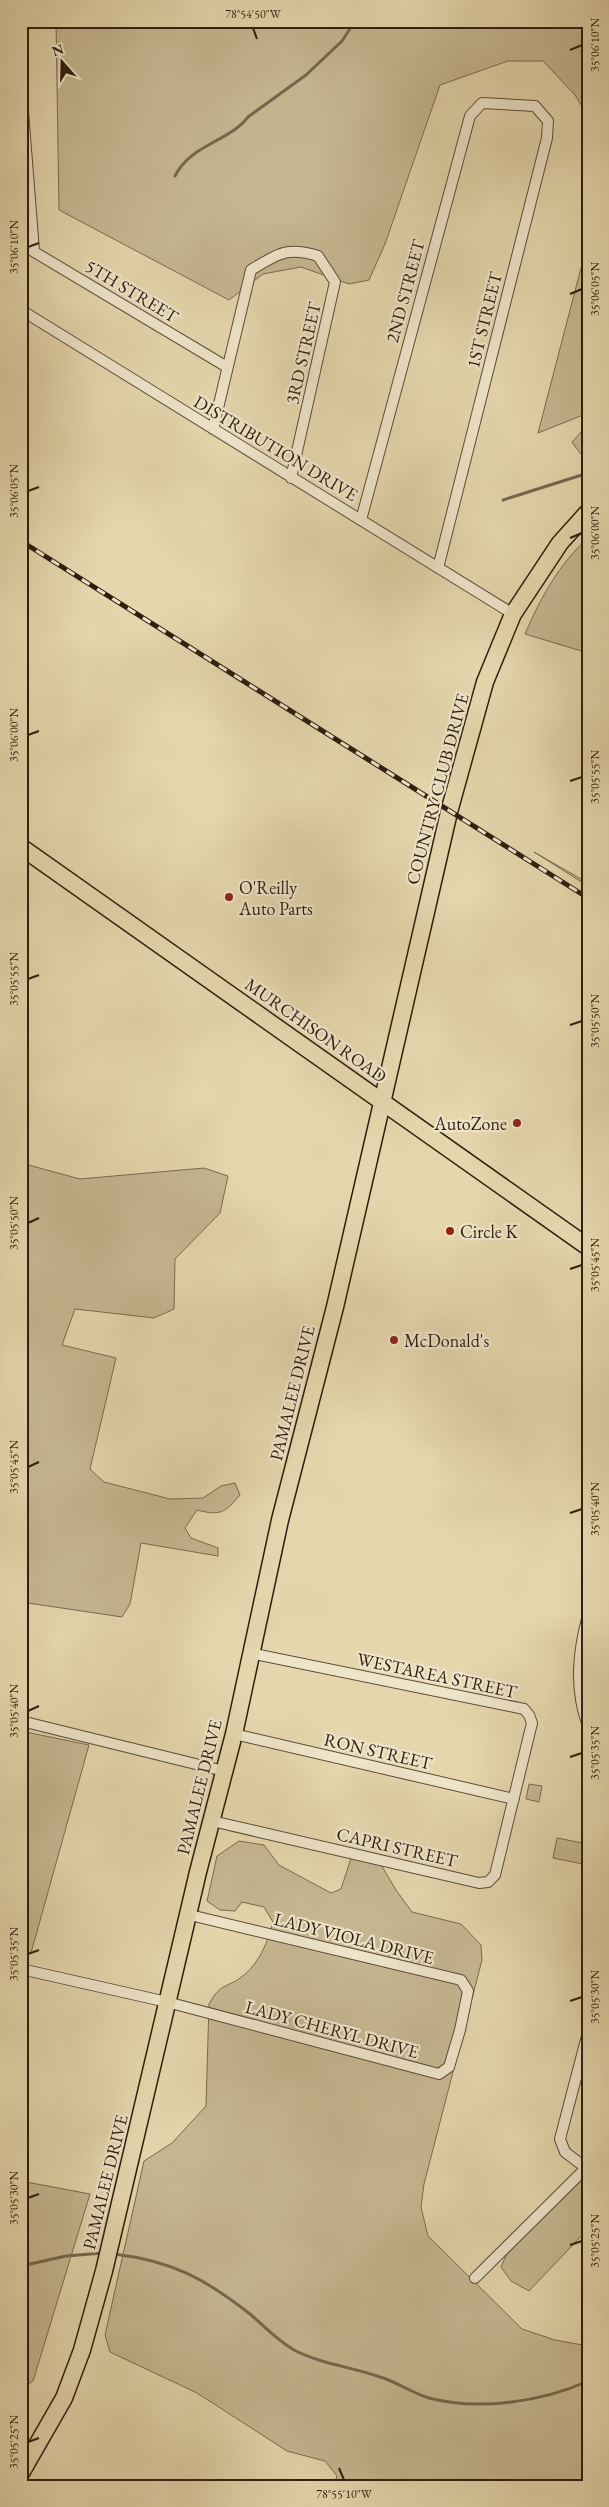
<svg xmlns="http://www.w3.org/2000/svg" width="609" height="2507" viewBox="0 0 609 2507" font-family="'EB Garamond',serif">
<rect width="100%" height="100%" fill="#e5d6ad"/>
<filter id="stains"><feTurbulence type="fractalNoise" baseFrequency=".004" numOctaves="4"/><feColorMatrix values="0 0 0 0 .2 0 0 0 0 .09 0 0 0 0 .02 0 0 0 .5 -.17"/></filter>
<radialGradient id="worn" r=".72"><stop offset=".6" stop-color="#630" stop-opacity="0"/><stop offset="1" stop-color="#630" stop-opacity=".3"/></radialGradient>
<!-- green -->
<path fill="#c6b792" stroke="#7a6a50" d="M56 21H588V116L575 95 543 61H508L440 85 385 244 369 280 349 284 301 267 263 274 229 300 59 210Z
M581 268 588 270V413L538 433Z
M588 429V458L580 453 572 442 583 430Z
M588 538V653L525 634C540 599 559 564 588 538Z
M534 852 588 883V886Z
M21 1163 80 1179 204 1168 228 1176 220 1213 175 1259 174 1309 154 1318 75 1309 62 1345 116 1358 90 1469 104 1482 170 1499 203 1498 221 1486 235 1483 240 1495C225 1513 220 1516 197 1510L185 1528 191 1538 218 1548V1556L141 1543 130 1604 122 1617 21 1602Z
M21 1731 89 1745 31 1953 21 1950Z
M529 1784 542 1786 539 1802 526 1799Z
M557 1838 588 1844V1865L553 1858Z
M239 1841 264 1845 279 1865 331 1893 341 1889 352 1855 380 1863 396 1890 412 1912 461 1924 481 1945 482 1960 424 2184 421 2207 428 2236 522 2329 555 2340 588 2346V2486H334L337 2476 325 2461 287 2451 197 2393 110 2352 105 2335 144 2161 172 2143 206 2106 209 2004C222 1981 227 1989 244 1975 260 1962 268 1941 273 1922L264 1907 242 1902 235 1911 220 1910 207 1901 217 1856Z
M588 2173V2229L529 2291 511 2281 501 2267 507 2253Z
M21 2181 90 2194 33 2381 21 2389Z"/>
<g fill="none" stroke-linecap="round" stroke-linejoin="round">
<!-- stream -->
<path stroke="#77674d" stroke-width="3" d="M175 176C191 144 229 142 248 117L306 75 342 41 355 21
M503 500 588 473
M21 1210 26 1197
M114 2254C172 2261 204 2278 250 2314 264 2326 278 2341 294 2350 321 2364 352 2367 380 2377 397 2382 412 2393 429 2398 478 2411 542 2402 588 2381
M21 2266 66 2256 103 2253"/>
<defs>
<path id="street" d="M21 86 34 251
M21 244 227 367
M21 310 513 614
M213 429 251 270C277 254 288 246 318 256L335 282 291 478
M361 520 470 116 482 103 535 106 548 121 547 138 438 568
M588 1615C578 1652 574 1688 588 1726
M21 1721 224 1771
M234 1734 514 1799
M212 1821 479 1883 488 1882 495 1875 532 1723 529 1715 524 1709 250 1653
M21 1969 167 2002 439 2074 449 2067 460 2030 468 1991 461 1980 190 1915
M586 2168 565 2152 560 2139 588 2032
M475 2278 588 2166"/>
<path id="primary" d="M21 847 588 1247
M21 2473 64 2398 82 2350 104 2271 198 1872 234 1734 280 1520 335 1307 449 812 485 682 513 614 560 543 588 512"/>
</defs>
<!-- street casing -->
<use href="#street" stroke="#5c4c36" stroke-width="12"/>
<!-- primary casing -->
<use href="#primary" stroke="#2f1e0e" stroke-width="19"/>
<!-- street -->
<use href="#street" stroke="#eee4ca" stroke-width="10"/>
<!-- primary -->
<use href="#primary" stroke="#e5d6ad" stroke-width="16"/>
<defs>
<path id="rail" d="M21 541 588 898"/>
</defs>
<!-- rail casing -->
<use href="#rail" stroke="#2f1e0e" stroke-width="5"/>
<!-- rail -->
<use href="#rail" stroke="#eee4ca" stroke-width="3" stroke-dasharray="9" stroke-linecap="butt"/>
</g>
<!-- ticks -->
<path fill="none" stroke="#2f1e0e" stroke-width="2" d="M253 28 257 39M570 50 582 45M28 247 39 243M570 294 582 289M28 491 39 487M570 538 582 533M28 735 39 731M570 781 582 777M28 979 39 975M570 1025 582 1021M28 1223 39 1218M570 1269 582 1265M28 1467 39 1462M570 1513 582 1509M28 1711 39 1706M570 1757 582 1753M28 1954 39 1950M570 2001 582 1997M28 2198 39 2194M570 2245 582 2241M28 2442 39 2438M339 2468 344 2480"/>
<!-- markers -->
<g fill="#8f2418" stroke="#eee4ca" stroke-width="2">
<circle cx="229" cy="897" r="5"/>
<circle cx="517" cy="1123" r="5"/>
<circle cx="450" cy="1231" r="5"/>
<circle cx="394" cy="1340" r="5"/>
</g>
<g text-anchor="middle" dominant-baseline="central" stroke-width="4.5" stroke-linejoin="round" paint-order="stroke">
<!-- street labels -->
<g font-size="18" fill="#2f1e0e" stroke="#eee4ca">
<text transform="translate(132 291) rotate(31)">5TH STREET</text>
<text transform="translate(405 291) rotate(-75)">2ND STREET</text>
<text transform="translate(484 320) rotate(-76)">1ST STREET</text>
<text transform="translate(303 353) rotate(-77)">3RD STREET</text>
<text transform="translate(276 448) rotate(31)">DISTRIBUTION DRIVE</text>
<text transform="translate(437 789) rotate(-75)">COUNTRY CLUB DRIVE</text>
<text transform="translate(316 1030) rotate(35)">MURCHISON ROAD</text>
<text transform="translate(292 1393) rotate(-76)">PAMALEE DRIVE</text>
<text transform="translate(437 1675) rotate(12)">WESTAREA STREET</text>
<text transform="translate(378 1751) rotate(13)">RON STREET</text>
<text transform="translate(199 1787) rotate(-76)">PAMALEE DRIVE</text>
<text transform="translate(397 1847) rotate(13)">CAPRI STREET</text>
<text transform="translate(354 1938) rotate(14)">LADY VIOLA DRIVE</text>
<text transform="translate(332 2029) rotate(15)">LADY CHERYL DRIVE</text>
<text transform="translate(105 2182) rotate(-76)">PAMALEE DRIVE</text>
</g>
<!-- poi labels -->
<g font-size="18" fill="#2f1e0e" stroke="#eee4ca" text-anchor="start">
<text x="239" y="887">O'Reilly<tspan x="239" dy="21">Auto Parts</tspan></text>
<text x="507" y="1123" text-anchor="end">AutoZone</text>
<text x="460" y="1231">Circle K</text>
<text x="404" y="1340">McDonald's</text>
</g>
</g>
<!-- margin -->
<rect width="609" height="2507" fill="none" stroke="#e5d6ad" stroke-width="55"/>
<!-- north arrow -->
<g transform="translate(62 62) rotate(340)" stroke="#eee4ca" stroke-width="4" paint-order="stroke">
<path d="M0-4L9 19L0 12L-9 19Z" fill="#2f1e0e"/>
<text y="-8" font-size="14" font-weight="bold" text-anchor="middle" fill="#2f1e0e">N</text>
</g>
<rect x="28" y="28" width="554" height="2452" fill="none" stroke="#2f1e0e" stroke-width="2"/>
<g font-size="12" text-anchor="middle" fill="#2f1e0e">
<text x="253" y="18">78°54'50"W</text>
<text transform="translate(595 45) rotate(-90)" y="4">35°06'10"N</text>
<text transform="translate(14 247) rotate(-90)" y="4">35°06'10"N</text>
<text transform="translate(595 289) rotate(-90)" y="4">35°06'05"N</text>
<text transform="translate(14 491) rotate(-90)" y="4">35°06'05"N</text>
<text transform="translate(595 533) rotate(-90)" y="4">35°06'00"N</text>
<text transform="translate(14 735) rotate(-90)" y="4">35°06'00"N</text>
<text transform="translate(595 777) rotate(-90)" y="4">35°05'55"N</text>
<text transform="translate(14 979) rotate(-90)" y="4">35°05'55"N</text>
<text transform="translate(595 1021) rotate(-90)" y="4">35°05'50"N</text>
<text transform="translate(14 1223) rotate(-90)" y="4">35°05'50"N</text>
<text transform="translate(595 1265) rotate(-90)" y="4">35°05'45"N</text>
<text transform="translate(14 1467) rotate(-90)" y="4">35°05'45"N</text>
<text transform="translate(595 1509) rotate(-90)" y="4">35°05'40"N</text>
<text transform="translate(14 1711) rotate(-90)" y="4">35°05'40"N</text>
<text transform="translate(595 1753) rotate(-90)" y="4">35°05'35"N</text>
<text transform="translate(14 1954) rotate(-90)" y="4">35°05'35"N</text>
<text transform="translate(595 1997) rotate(-90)" y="4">35°05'30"N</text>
<text transform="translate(14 2198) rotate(-90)" y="4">35°05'30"N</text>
<text transform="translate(595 2241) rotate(-90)" y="4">35°05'25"N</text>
<text transform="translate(14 2442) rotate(-90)" y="4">35°05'25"N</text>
<text x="344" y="2498">78°55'10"W</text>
</g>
<rect width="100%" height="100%" filter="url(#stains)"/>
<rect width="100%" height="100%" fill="url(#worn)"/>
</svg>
